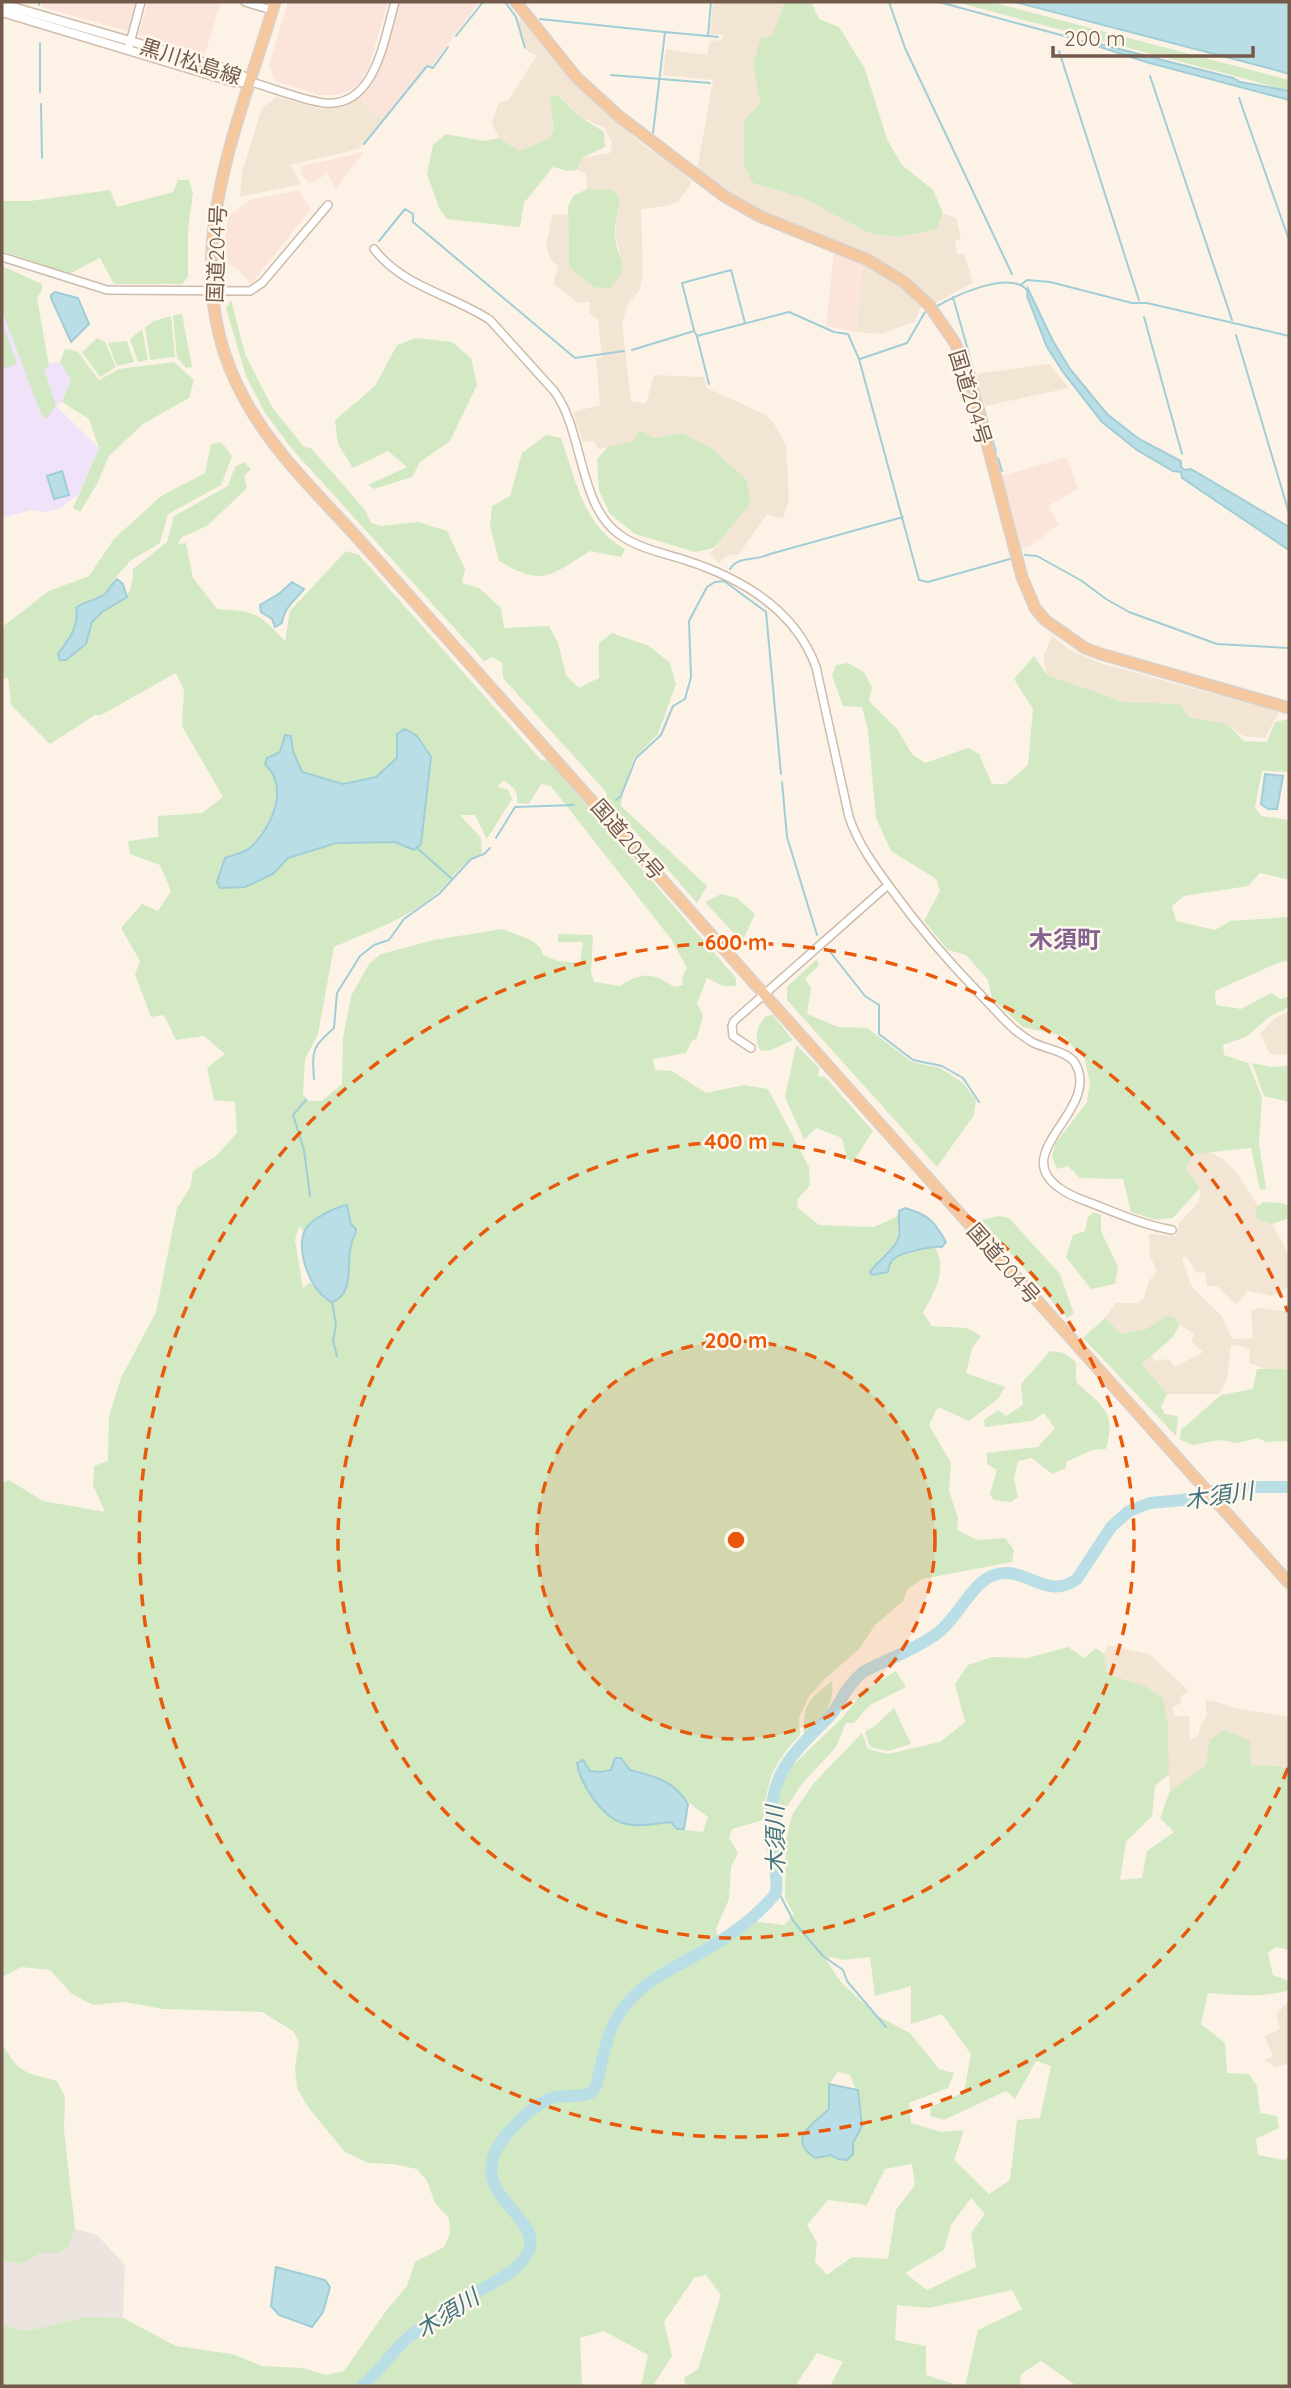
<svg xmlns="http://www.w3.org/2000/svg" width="1291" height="2388" viewBox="0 0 1291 2388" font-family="Quicksand,'Noto Sans JP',sans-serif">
<rect width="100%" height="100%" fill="#fcf3e6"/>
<!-- residential -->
<path fill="#f3e5d4" d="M713 2H785L772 36 754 63 760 103 753 183 801 197 869 233 937 229 943 213 956 218 961 239 955 240 957 254 964 253 973 283 933 304 910 281 889 266 772 219 727 194 697 170 713 80 663 75 666 49 707 55 710 41 721 40 723 35 710 34Z
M523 17 572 80 644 146 667 159 692 182 678 202 668 206 641 209 643 274 640 289 628 304 622 323 631 401 646 404 654 375 704 377 707 388 764 414 773 422 786 445 789 499 783 519 767 514 739 554 727 556 719 563 710 554 751 502 747 480 710 447 681 433 598 449 594 441 583 442 573 412 600 405 596 358 602 357 598 320 589 313 590 302 578 303 553 284 558 266 550 259 546 245 553 214 568 215 569 268 623 266 615 234 620 199 613 190 587 189 586 174 577 170 582 158 610 153 612 143 605 128 579 116 560 96 550 101 554 131 548 139 519 151 499 138 492 123 499 102 508 101 537 55 528 52 517 23Z
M276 97 321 109 337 108 358 98 383 118 359 149 290 165 301 184 240 197 242 172 262 108Z
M863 264 903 288 922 306 914 322 880 334 856 332Z
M1049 364 1069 388 985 406 976 374Z
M1052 636 1071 651 1100 663 1279 712 1265 738 1243 736 1227 724 1189 717 1180 704 1124 702 1047 675 1043 657Z
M1289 1011V1055L1270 1054 1260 1034 1274 1019Z
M1210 1152 1223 1159 1237 1173 1258 1206 1257 1218 1272 1224 1289 1255V1287L1272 1296 1248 1291 1236 1305 1217 1286H1207L1205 1272 1197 1273 1186 1256 1182 1259 1192 1287 1222 1316 1232 1339 1253 1338 1251 1310 1260 1308 1283 1311 1289 1309V1369H1266L1249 1363 1250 1350 1239 1345 1231 1346 1227 1380 1219 1394H1167L1142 1364 1152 1356 1155 1361 1168 1359 1175 1367 1203 1352 1191 1341 1194 1334 1180 1325 1174 1317 1146 1329 1120 1334 1105 1318 1116 1303H1138L1144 1298 1149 1281 1157 1271 1150 1256 1149 1234 1176 1236 1179 1223 1199 1202 1200 1188 1186 1169 1193 1154Z
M1108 1645 1149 1654 1186 1688 1188 1692 1181 1696V1703L1172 1708 1175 1716H1189L1190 1740 1198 1736 1201 1724 1207 1716 1205 1700 1214 1701 1234 1708 1289 1717V1772L1281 1766 1251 1765 1209 1740 1206 1765 1170 1791 1167 1756 1168 1726 1145 1686 1107 1674 1104 1654Z
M1289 2000V2064L1275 2067 1264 2060 1273 2056 1264 2036 1280 2029 1276 2015Z"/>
<!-- commercial -->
<path fill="#fbe4da" d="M41 2H137L128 31 41 7Z
M148 2H221L205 54 138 34Z
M288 2H388L368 69 360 82 350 90 337 95H320L275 81 269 65Z
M399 2H479L432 66 427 65 383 118 358 98 371 86 379 70Z
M364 152 336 188 327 174 309 184 301 173 302 166Z
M298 190 311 209 251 284 238 269 228 264 224 241 229 216 250 200Z
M834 253 863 264 856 332 826 326Z
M1067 457 1078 489 1048 506 1059 524 1029 547 1021 548 1002 476Z"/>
<!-- industrial -->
<path fill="#ece5df" d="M75 2229 97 2235 125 2265 123 2318 86 2317 27 2331 2 2325V2261L23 2264 40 2253H60L69 2246Z"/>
<!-- education -->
<path fill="#f0e2f8" d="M2 277 47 364 60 362 71 378 62 402 56 406 99 448 78 495 59 509 46 512 31 510 2 518Z"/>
<!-- green -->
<path fill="#d2e9c4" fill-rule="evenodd" d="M785 2H811L819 19 839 27 865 69 887 139 902 165 933 190 943 213 937 229 900 237 869 233 801 197 753 183 744 165V121L760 103 753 63 761 38 772 36Z
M956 2H991L1289 80V91L1273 89 1271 86 1235 76Z
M553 95 559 96 579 116 604 132 605 147 582 158 577 170 568 171 553 167 524 203 520 227 447 219 439 208 427 174 433 145 446 134 483 141 499 138 519 151 548 139 554 130 550 100Z
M178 180H189L193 193 188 230V277L182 284H114L100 258 69 274 2 251V201H30L110 190 117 207 173 192Z
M587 189 613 190 620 199C619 210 615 222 615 233 615 261 635 262 609 289L594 287 569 267 568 207 573 196Z
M2 266 42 284V290L37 298 49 366 44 369 56 406 47 418 42 416 2 311Z
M231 300 245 354 272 407 304 447 311 448 365 510 371 523 381 526 419 522 447 531 465 569 462 583 479 588 501 608 504 628 549 626 558 643 566 675 579 688 599 678V643L612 633 649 646 670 663 676 684 658 734 634 758 623 791 621 806 707 886 697 903 607 799V793L503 678 502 663 493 657 484 661 293 450 265 413 246 376 226 308Z
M182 314 192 367 186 368 177 357 173 315Z
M171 316 175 357 150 360 145 327 154 321Z
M2 322 17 364 2 369Z
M142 329 148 360 138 362 130 339Z
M97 338 105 342 116 367 100 377 82 352Z
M416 338 452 342 471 358 477 385 450 441 420 462 412 477 374 489 368 485 407 467 388 451 353 468 338 444 335 420 375 386 397 345Z
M127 341 134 362 117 366 108 343Z
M65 349 77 351 99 380 119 369 174 362 194 380 189 398 143 424 109 456 97 484 80 512 73 508 99 448 89 419 62 402 71 379 60 362Z
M639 430 653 438 681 433 710 447 747 480 751 503 714 548 695 552 635 534 610 514 599 490 597 459 608 447 633 441Z
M546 435 561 438C576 480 583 526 625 549L621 557 590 551C550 576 543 587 499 561L490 526 492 506 510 496 522 453Z
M221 442 232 456 221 485 168 514 160 543 130 561 112 582 108 592 78 615 72 634 58 654 86 644C88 638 88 628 92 622 107 595 133 614 133 569L167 542 174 516 228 486 235 467 244 462 251 469 244 476 247 488 207 526 182 537 178 544 186 543 193 578 217 609C255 611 259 613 285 641L290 611 346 551 359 555 541 760 548 761 736 978V986H723L707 978 697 1003 703 1016 697 1038 691 1042 686 1053 653 1059 655 1070 672 1071 706 1093 744 1085 768 1089 809 1167 810 1185 797 1200 798 1208 819 1225 874 1227 898 1216C899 1242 896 1244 877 1261L889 1265 896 1257 934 1246C949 1270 934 1292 923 1313L932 1326 967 1328 981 1336 972 1348 966 1373 1005 1387 998 1399 969 1421 938 1407 929 1425 951 1463 949 1491 958 1518 957 1530 977 1540 1005 1538 1014 1550 1012 1562 922 1579 908 1589 903 1601 875 1625 860 1648 826 1678 809 1696 799 1718 800 1735C771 1766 768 1778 763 1820L732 1829 729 1838 738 1853 731 1867 729 1899 716 1929 721 1944 753 1921 784 1925 794 1914 785 1898 786 1840 792 1815 813 1784 862 1733 868 1749 888 1754 940 1742 965 1722 955 1684 968 1665 992 1657 1028 1658 1068 1647 1084 1658 1096 1648 1104 1654 1107 1674 1145 1686 1163 1698 1168 1726 1169 1774 1155 1786 1152 1816 1126 1842 1120 1880 1142 1878 1147 1851 1174 1832 1160 1818 1170 1791 1206 1765 1209 1740 1225 1730 1250 1741 1251 1765 1281 1766 1289 1772V1950L1276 1947 1268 1953 1273 1975 1289 1981V1990C1262 1998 1235 1995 1208 1993L1201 2024 1225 2043 1227 2073 1249 2074 1257 2086 1260 2113 1277 2116 1279 2128 1256 2139 1258 2155 1284 2160 1289 2156V2386H1077L1041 2361 1021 2374 1020 2386H965L978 2330 1022 2309 1012 2290 929 2308 897 2305 895 2340 926 2346V2375L960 2386H830L843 2362 817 2353 795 2386H686L684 2378 698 2369 721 2295 706 2275 694 2278 664 2322 672 2356 654 2384 655 2386H641L648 2355 604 2331 580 2338 582 2386H2V2325L27 2331 86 2317 123 2318 176 2346 232 2354 262 2366 303 2368 326 2375 344 2371 386 2311 407 2286 415 2262 444 2247 450 2234 449 2218 435 2203 427 2181 417 2169 392 2164 368 2163 345 2152 308 2107 297 2088 295 2068 299 2041 293 2031 262 2012 163 2009 124 2002 93 2005 72 1994 50 1970 21 1967 2 1977V1483L9 1480 43 1501 105 1512 93 1485 94 1466 108 1461 109 1416 121 1378 156 1312 177 1208 190 1188 193 1171 216 1156 237 1133 235 1102 214 1100 207 1068 225 1054 204 1036 176 1040 164 1015 151 1017 135 974 140 961 121 928 142 904 158 911 171 891 160 865 130 854 128 841 158 837V816L202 813 223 797 182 726 184 690 176 673 101 715H95L50 744 11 705 8 678H2V627L49 591 89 576 114 539 161 496 205 473 211 444ZM397 734 414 850 395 842 336 843 288 858 273 874 225 858 249 849 272 819 278 785 268 758 280 752 291 736 293 751 302 772 343 784 376 777 397 758ZM503 780C513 786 519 791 517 803L529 804 541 784 551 786 671 939 687 968 682 977 683 985 674 987C651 972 643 972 620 986L594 982 591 972 593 935 558 934V942H583L580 963 558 961 543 955 540 947 531 940 502 929 434 940 381 954 369 964 351 996 343 1038 342 1084 322 1101H309L303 1095 305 1059 318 1034 334 947C370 931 408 919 437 893 453 879 462 860 482 853L481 838 460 815H475L487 839 512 799 508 790 498 787ZM347 1205 356 1234 351 1244 347 1288 324 1299 310 1282 303 1288 295 1240 299 1226 304 1232C312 1220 332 1207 347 1205ZM584 1761 590 1771C603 1772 615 1769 629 1770 668 1774 679 1798 708 1817L703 1832 677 1829 671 1822 637 1825 594 1798 578 1773ZM830 1957 844 1960 870 1957 875 1996 911 1986V2024L942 2014 971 2054 964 2092 931 2107 930 2116 944 2120 1006 2091 1015 2099 1036 2061 1051 2066 1040 2118 1017 2120 1010 2180 989 2194 954 2160 964 2130 941 2132 911 2123 909 2103 948 2088 954 2073 939 2069 910 2033 876 2015 841 1982 826 1960ZM838 2072 850 2075C856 2088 865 2113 861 2127 858 2139 852 2140 853 2154L838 2159 806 2130 829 2109V2084ZM912 2164 915 2185 896 2210 888 2259 852 2257 827 2275 815 2262 817 2243 807 2225 828 2200 867 2205 885 2169ZM971 2198 985 2214 971 2233 976 2267 927 2290 905 2273 944 2250 951 2225Z
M1034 656 1047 675 1124 702 1180 704 1189 717 1227 724 1244 741 1267 742 1275 722 1289 719V772L1262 771 1255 807 1261 816 1289 820V880L1260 873 1248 886 1184 896 1172 906 1176 921 1215 930 1230 921 1289 917V961L1280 962 1215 991 1216 1005 1241 1009 1271 993 1281 999 1289 996V1007L1269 1017 1246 1037 1223 1045 1224 1055 1248 1063 1262 1097 1259 1143 1266 1189 1260 1190 1251 1148 1193 1154 1186 1169 1200 1188 1173 1218 1157 1220 1131 1212 1123 1179 1080 1178 1068 1166 1057 1169 1052 1157 1055 1144 1087 1102 1090 1083 1085 1059 1063 1036 1023 1027 992 999 988 980 966 955 948 950 924 921 940 891 936 879 891 851 876 818 868 730 862 707 843 706 832 675 836 665 848 663 864 672 872 687 869 701 897 729 912 754 925 763 968 748 979 754 992 784H1006L1028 765 1033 709 1014 679Z
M721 894 737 898 755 914 742 942 705 902Z
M817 959 819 965 805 979 811 988 807 1014 838 1027 867 1028 912 1062 940 1068 963 1083 976 1100 974 1115 937 1167 787 1000V987Z
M773 1015 793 1040 769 1051 760 1050C754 1037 756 1027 766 1016Z
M796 1045 819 1068 818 1076 825 1077 873 1131 853 1162 847 1159 842 1138 816 1128 804 1140 785 1097Z
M1252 1063 1272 1067 1289 1066V1102L1264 1096Z
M1263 1202 1282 1203 1289 1206V1218L1272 1224 1257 1219 1256 1208Z
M1094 1212 1101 1215V1231L1118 1267 1115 1284 1091 1289 1066 1257 1073 1235 1085 1231 1088 1217Z
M998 1216 1009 1218 1060 1274 1074 1314 1067 1318 982 1220Z
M1167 1316 1174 1317 1180 1325 1173 1337 1142 1364 1167 1394 1161 1407 1165 1414 1178 1416 1176 1436 1083 1338 1105 1318 1121 1334 1146 1329Z
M1050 1351 1064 1353 1076 1362V1382C1102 1407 1117 1410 1106 1449L1092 1450 1066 1462V1468L1052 1474 1032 1458 1018 1461 1014 1478 1018 1497 1011 1502 994 1500 990 1494 997 1470 987 1464V1453L1038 1447 1055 1428 1044 1413 1032 1421 985 1427 984 1420 998 1410 1006 1416 1023 1405 1021 1384Z
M1257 1369H1289V1441L1266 1442 1258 1438 1237 1443 1220 1440 1193 1445 1180 1440 1181 1430 1221 1395 1253 1389Z
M896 1671 906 1687 870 1705 854 1723H846L836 1747 801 1785 788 1805 779 1825 777 1822 778 1789 787 1771 844 1716 863 1691Z
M832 1681C835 1707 822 1717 804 1734 802 1705 810 1698 832 1681Z
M894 1708 911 1744 888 1751 870 1747 865 1732 876 1725Z
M2 2043C19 2074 24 2072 57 2081L65 2097 64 2130 75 2229 69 2246 60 2253H40L23 2264 2 2261Z"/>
<!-- water -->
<path fill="#badee5" stroke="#a1cdd6" stroke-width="2" d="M1015 2H1289V74L1272 69Z
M1088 41 1233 78 1240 82 1284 90 1289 91V100L1146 62 1088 43Z
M1028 289 1053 341 1070 369 1107 414 1139 439 1181 461V467L1185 470 1191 469 1289 527V550L1182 478 1181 472 1173 471 1137 450 1102 422 1063 372 1047 347 1027 296Z
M55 292 78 298 89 324 71 342 51 298V295Z
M62 471 69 495 54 499 47 476Z
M117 579 123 584 127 597 102 612 92 622 86 644 66 660H60L58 654C68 640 80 626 76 608 84 601 96 601 105 594 110 589 111 584 117 579Z
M292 582 304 589C295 601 284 607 282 623L275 627 272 619 261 612 260 605 280 593Z
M405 729 417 736 431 757 421 844 414 850 395 842 336 843 288 858 273 874 245 887 220 888 217 882 225 858C233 855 245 853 251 847 272 826 290 788 265 764L267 758 280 752 285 735 291 736 293 751 302 772 343 784 376 777 397 758V734Z
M1265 774 1283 776 1277 809H1268L1261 804Z
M347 1205 351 1224 356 1229C356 1235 352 1239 351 1245 346 1264 355 1294 332 1302 311 1294 295 1250 305 1230 311 1219 335 1207 347 1205Z
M905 1208C929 1215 934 1221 946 1242L942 1247C932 1246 905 1252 896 1257 890 1261 889 1266 888 1272L872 1275 870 1272C878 1259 896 1250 899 1235 900 1227 898 1219 899 1211Z
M615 1758H621L630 1770C654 1776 675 1781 688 1804L684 1829H677L671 1822C656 1823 637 1828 622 1823 601 1816 580 1783 577 1763L583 1760 590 1771 601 1772 611 1770Z
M829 2084 858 2090 862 2126 853 2143V2154L847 2160 838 2159 831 2155 815 2158C786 2139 813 2124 829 2109Z
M276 2267 325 2280 330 2287 323 2312 312 2327 279 2315 271 2306Z"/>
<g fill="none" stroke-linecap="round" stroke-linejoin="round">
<!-- stream -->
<path stroke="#a1cdd6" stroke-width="2" d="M39 2V5
M505 2 516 17 525 48
M889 2 905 48 1012 274
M939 2 1090 43
M540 19 664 32
M456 36 483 2
M709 36 718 37
M40 43V92
M1059 51 1139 300
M611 75 710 83
M1150 76 1232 320
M1239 98 1289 240
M41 104 42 158
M653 133 665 32 708 36 711 2
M364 144 427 66 433 68 448 47
M379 241 405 209 413 214V222L575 358 624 351
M1022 284 1027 280 1050 282 1132 303H1147L1289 336
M953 297 978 386
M937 306C957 295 1009 270 1027 290
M1144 317 1182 454
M694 330 682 283 731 270 745 323
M1236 335 1289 513
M697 337 709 384
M632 350 694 331 697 336 789 312 834 332 848 334 859 359 919 580 928 582 1010 559
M860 359 907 343 925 312
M980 395 996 452
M998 458 1002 471
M1025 555 1037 556 1082 581 1106 599 1129 612 1217 644 1289 648
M730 569C739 555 754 562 770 554L903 517
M782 782 787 837 817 935
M616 800 621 796 636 758 661 735 673 706 685 699 691 677 689 621 707 587 715 582 724 581 766 612 781 774
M496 838 515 807 574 805
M418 849 451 878
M831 953 865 996 879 1005V1034L913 1060 942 1066 963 1078 979 1102
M314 1079C312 1049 312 1048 334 1028L337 993 360 956 374 945 389 940 404 919 439 894 471 859 484 854 490 848
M306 1100 293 1115 304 1150 310 1196
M332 1302 336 1325 333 1341 337 1356
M776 1893 780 1895 794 1922 823 1956 843 1970 847 1981 886 2027"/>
<!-- river -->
<path stroke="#badee5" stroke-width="12" d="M362 2386C379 2372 392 2351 410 2336 419 2328 431 2324 442 2317 450 2313 456 2306 463 2301 483 2286 514 2277 527 2254 550 2216 454 2194 508 2133 519 2120 534 2106 549 2099 562 2093 578 2099 591 2093L596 2086C602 2063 606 2034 619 2014 643 1980 667 1972 700 1953 727 1938 757 1917 776 1893 779 1871 770 1846 770 1823 772 1782 783 1763 812 1734 819 1726 828 1719 834 1711 845 1694 847 1686 863 1672 886 1660 914 1650 935 1635 955 1621 968 1591 986 1579 1022 1557 1043 1604 1077 1579L1111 1527 1129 1511 1150 1503 1183 1500 1218 1490 1242 1487H1289"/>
<defs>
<path id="tertiary" d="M245 2 272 10
M128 50 141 2
M251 82C273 88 302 100 324 103 376 108 384 38 395 2
M374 249C403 287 452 295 490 320L554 391C584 431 578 506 620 535 638 548 663 553 685 560 741 578 795 609 816 667L849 817C858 844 875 867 892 890 918 926 946 959 978 992 990 1004 1002 1019 1015 1030 1020 1034 1027 1039 1032 1042 1045 1049 1067 1051 1075 1063 1102 1109 1009 1151 1058 1187 1069 1196 1083 1200 1096 1205 1121 1215 1145 1225 1172 1230
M2 257 107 290 250 291 262 283 328 205
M751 1048 733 1036 732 1026 734 1021 888 885"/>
<path id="secondary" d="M2 4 237 72 251 82
M2 12 234 82H251"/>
<path id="trunk" d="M275 2C237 130 172 267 243 396 272 452 322 498 363 544L1289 1583
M516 2 577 78 620 117 724 196 759 216 868 260 904 282 929 305 955 343 969 375 1022 577 1035 608 1045 620 1085 648 1101 654 1289 708"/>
</defs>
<!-- tertiary casing -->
<use href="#tertiary" stroke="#cdbbac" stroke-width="10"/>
<!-- secondary casing -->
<use href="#secondary" stroke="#d2bdac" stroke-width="11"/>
<!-- trunk casing -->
<use href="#trunk" stroke="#d8d1cd" stroke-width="13"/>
<!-- tertiary -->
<use href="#tertiary" stroke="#fff" stroke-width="7"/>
<!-- secondary -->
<use href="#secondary" stroke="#fff" stroke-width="8"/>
<!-- trunk -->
<use href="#trunk" stroke="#f6c89f" stroke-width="10"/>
</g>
<!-- distance rings -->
<circle cx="736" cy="1540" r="199" fill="#e8590c" fill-opacity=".12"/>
<g fill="none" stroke="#e8590c" stroke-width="3.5" stroke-dasharray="12 9">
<circle cx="736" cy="1540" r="199"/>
<circle cx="736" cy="1540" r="398"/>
<path d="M1288 1768A597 597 0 1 1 1288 1312"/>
</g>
<g text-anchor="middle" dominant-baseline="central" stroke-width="5" stroke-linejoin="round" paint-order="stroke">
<!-- street labels -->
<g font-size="21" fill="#745a4b" stroke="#fef7ec">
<text transform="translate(191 61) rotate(18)">黒川松島線</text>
<text transform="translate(216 254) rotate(-88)">国道204号</text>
<text transform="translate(971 397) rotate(73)">国道204号</text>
<text transform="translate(628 839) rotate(49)">国道204号</text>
<text transform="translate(1004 1263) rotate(49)">国道204号</text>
</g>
<!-- water labels -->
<g font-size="23" font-style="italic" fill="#43747f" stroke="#fef7ec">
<text transform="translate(1219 1495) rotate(-8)">木須川</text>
<text transform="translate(775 1840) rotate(-91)">木須川</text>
<text transform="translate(447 2313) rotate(-32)">木須川</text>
</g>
<!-- quarter labels -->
<g font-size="24" font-weight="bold" fill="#826390" stroke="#fef7ec">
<text x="1065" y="939">木須町</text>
</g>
</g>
<circle cx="736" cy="1540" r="10" fill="#e8590c" stroke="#fef7ec" stroke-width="3.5"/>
<g font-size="21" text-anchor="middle" font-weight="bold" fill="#e8590c" stroke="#fef7ec" stroke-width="5" stroke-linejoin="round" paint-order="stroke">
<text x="736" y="950">600 m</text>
<text x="736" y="1149">400 m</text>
<text x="736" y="1348">200 m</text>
</g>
<!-- border -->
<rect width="1291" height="2388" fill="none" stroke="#745a4b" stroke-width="7"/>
<!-- scale -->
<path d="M1053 46v10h200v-10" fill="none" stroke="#745a4b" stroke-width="3.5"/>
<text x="1064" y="46" font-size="21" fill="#745a4b" stroke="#fef7ec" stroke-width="5" paint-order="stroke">200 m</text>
</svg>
